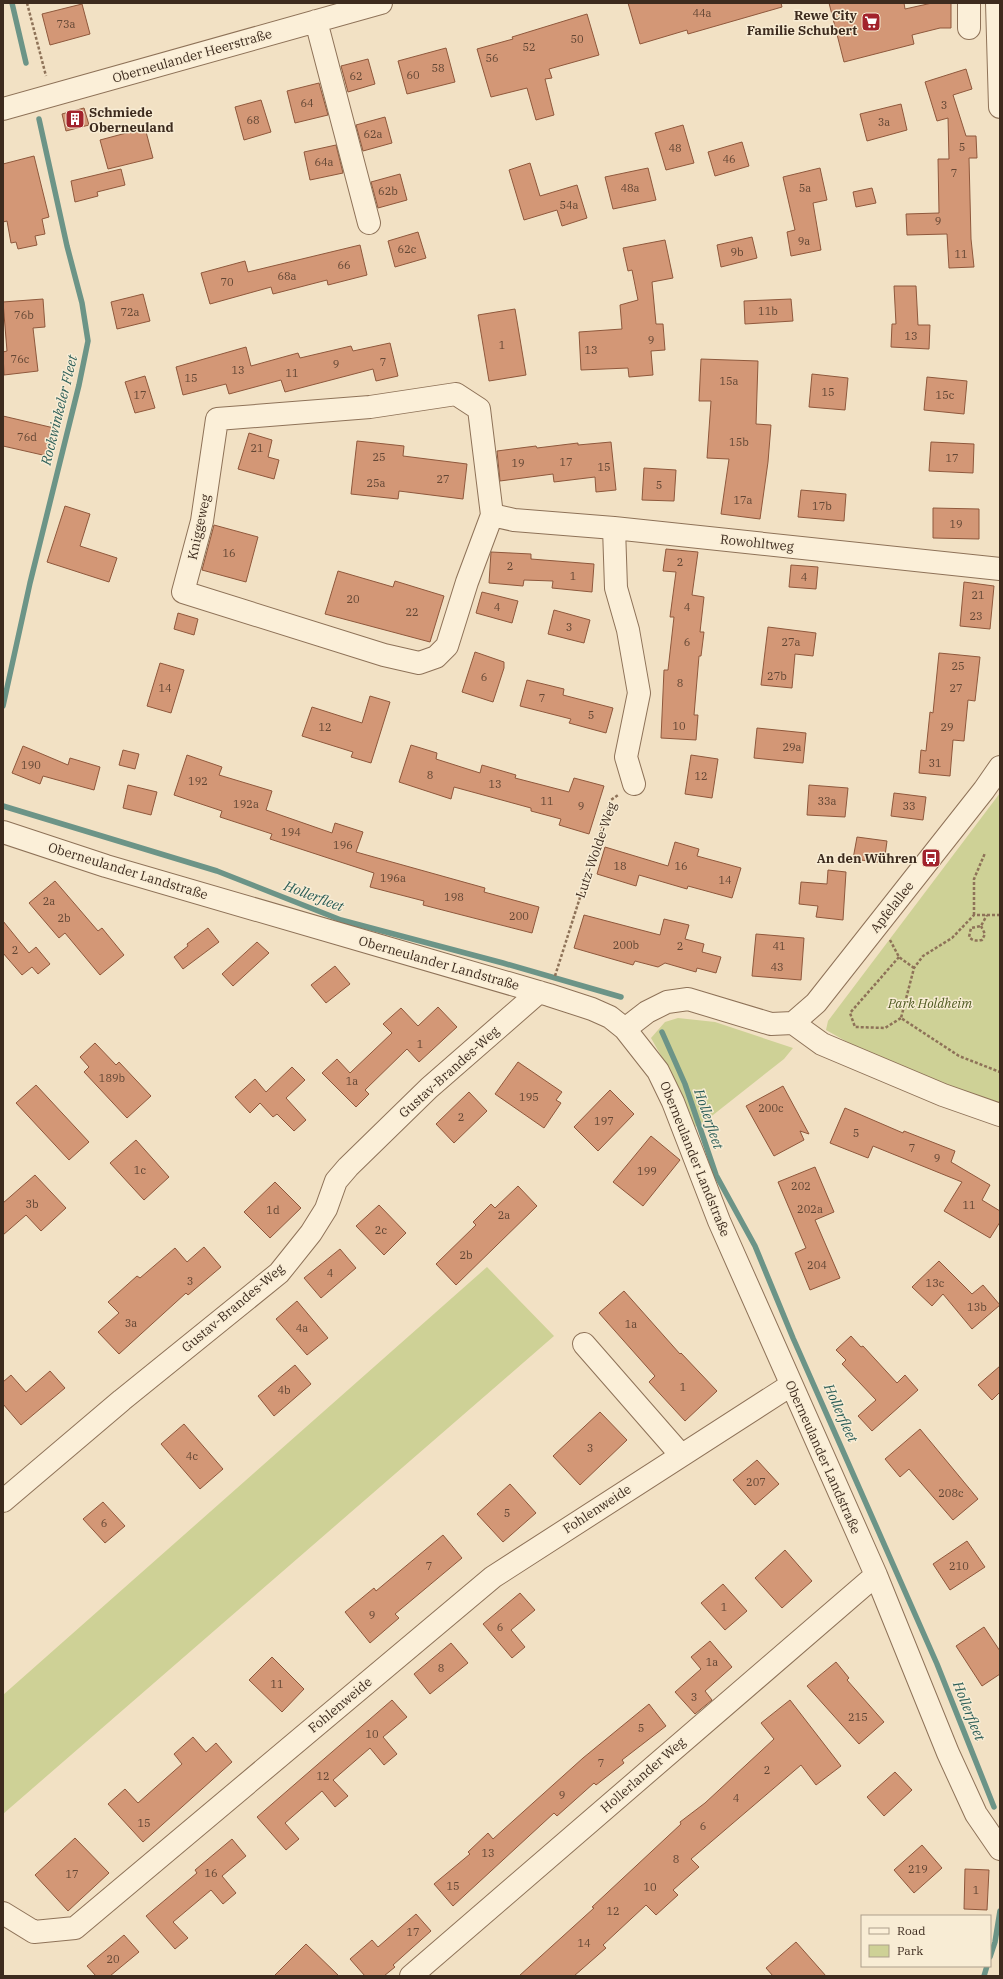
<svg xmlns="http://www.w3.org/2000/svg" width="1003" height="1979" viewBox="0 0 1003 1979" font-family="'IBM Plex Serif',serif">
<rect width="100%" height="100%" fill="#f2e1c4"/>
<!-- green -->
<path fill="#ced196" d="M1000 793V1105L911 1078 826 1030 828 1021Z
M678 1018 715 1022 793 1048 784 1059 713 1115 692 1129 664 1061 651 1038 665 1022Z
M487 1267 554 1336 3 1814V1695Z"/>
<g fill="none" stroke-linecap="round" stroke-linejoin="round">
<!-- stream -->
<path stroke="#6c9487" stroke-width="5.5" d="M12 3 26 63
M3 706 30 583 79 385 88 341 82 303 67 246 39 119
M3 806 217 871 341 920 503 963 621 997
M662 1032 685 1084 716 1175 755 1246 793 1338 937 1664 994 1807
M990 1957 995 1942 1000 1911
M984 1976 987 1966"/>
</g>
<!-- building -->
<path fill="#d39776" stroke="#8f583c" d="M628 3H781L782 7 688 34 687 30 640 44Z
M829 3H904L905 9 932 3H951V28H940L912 35 914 44 844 62Z
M82 4 90 34 50 45 42 14Z
M587 14 599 55 549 69 552 78 545 79 554 115 536 120 527 88 491 97 477 49 513 39 512 37Z
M446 48 455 82 407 94 398 61Z
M368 59 375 84 348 92 341 66Z
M966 69 972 89 953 95 966 136H976L977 158H969L971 239 974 267 949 268 947 234 907 235 906 214 939 213 938 159H949L948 118 937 121 925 82Z
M319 83 328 115 295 123 287 91Z
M261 100 271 132 244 140 235 107Z
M901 104 907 130 867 141 860 114Z
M84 108 89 125 66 131 62 114Z
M385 117 392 143 363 151 356 125Z
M683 125 694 163 666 170 655 133Z
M145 128 153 158 108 169 100 140Z
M742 142 749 166 715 176 708 152Z
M336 145 343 173 310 180 304 152Z
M34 156 49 217 42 219 45 234 35 236 37 245 18 249 16 242 11 243 7 221 3 222V164Z
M530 163 540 196 577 185 587 218 562 226 557 210 524 220 509 170Z
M648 168 656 200 613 209 605 177Z
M820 168 827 200 813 203 821 250 791 256 787 232 795 230 783 177Z
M121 169 125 185 97 192 98 196 75 202 71 181Z
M400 174 407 200 378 208 371 182Z
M872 188 876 203 856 207 853 192Z
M418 232 426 258 395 267 388 241Z
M752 237 757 258 721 267 717 245Z
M665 240 673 278 652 282 656 324H663L665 350 651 351 653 375 629 377 628 368 581 370 579 332 622 329 620 305 638 300 632 270 628 271 623 248Z
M360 245 367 275 328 285 327 280 273 294 271 287 210 304 201 273 245 261 248 272Z
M894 286H916L918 325H930L929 349 891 347 892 324H896Z
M143 294 150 321 117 329 111 302Z
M43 299 45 327 33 328 38 371 4 375 3 352 7 351 3 302Z
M791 299 793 321 745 324 744 301Z
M515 309 526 375 489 381 478 315Z
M390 343 398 376 376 381 373 369 285 392 281 380 229 394 226 384 183 395 176 367 246 347 251 366 298 353 300 358 351 346 353 351Z
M701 359 758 361 756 424 771 425 768 462 760 519 721 514 729 459 707 458 711 401H699Z
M812 374 848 378 845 410 809 407Z
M145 376 155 408 135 413 125 382Z
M927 377 967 381 964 414 924 410Z
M3 416 54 428 47 456 3 446Z
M249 433 272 440 268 457 279 460 274 479 238 469Z
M357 441 404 446 403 456 467 464 463 499 399 491 398 499 351 494Z
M611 442 616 490 596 492 595 477 554 482 553 474 500 481 497 451 536 446 537 448 578 443V445Z
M931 442 974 444 973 473 929 471Z
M644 468 676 470 674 501 642 500Z
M801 490 846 494 844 521 798 517Z
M65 506 90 514 80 546 117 558 109 582 47 562Z
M933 508 979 509V539L933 538Z
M214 525 258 537 246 582 202 570Z
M666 549 698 552 692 595 704 597 700 632H704L701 656H699L694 715H698L696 740 661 738 664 670H668L674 617H670L676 572 663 571Z
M491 552 531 554V559L594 564 592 592 552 588 553 581 524 580 523 586 489 583Z
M791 565 818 567 816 589 789 587Z
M338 571 393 587 395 581 444 596 430 642 325 614Z
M964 582 994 586 990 629 960 626Z
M482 592 518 601 512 623 476 613Z
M554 610 590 620 584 643 548 634Z
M178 613 198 619 194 635 174 629Z
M768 627 816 633 813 656 795 654 792 688 761 685Z
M475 652 504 662V668L493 702 462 692Z
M939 653 980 657 975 701 968 700 964 741 953 740 950 776 919 773 921 750 926 751 930 712 933 713Z
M160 663 184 670 171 713 147 706Z
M527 680 564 689 563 695 613 708 606 733 569 723 571 719 520 706Z
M370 696 390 702 371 763 351 757 353 752 302 736 312 707 362 723Z
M757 728 806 733 803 763 754 758Z
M411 745 437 753 436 759 480 773 482 765 516 775 515 778 569 792 574 778 604 786 589 834 559 825 561 819 531 811V808L454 787 451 799 399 782Z
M23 746 68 765 70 758 100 767 94 790 43 776 40 784 12 773Z
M123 750 139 754 135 769 119 765Z
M187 755 222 767 219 775 272 791 266 810 332 833 335 823 363 832 356 852 485 888 484 892 539 907 532 933 423 905 424 901 370 887 374 873 270 839 272 834 220 817 222 811 174 795Z
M691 755 718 759 712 798 685 794Z
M128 785 157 792 151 815 123 808Z
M809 785 848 788 845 817 807 815Z
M894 793 926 797 923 820 891 816Z
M857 837 887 841 884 863 853 859Z
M675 842 699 849 697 856 741 868 732 898 688 886 687 889 639 875 636 886 597 874 605 847 668 866Z
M828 870 846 872 843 920 816 917 818 906 799 904 801 882 827 884Z
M55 881 98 931 102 928 124 955 100 975 65 933 59 938 29 903Z
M584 915 660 935 664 919 689 925 685 939 704 944 702 952 721 957 716 973 697 968 696 972 665 963 658 967 635 961 633 965 574 948Z
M3 921 29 953 36 947 50 964 38 974 32 967 22 975 3 953Z
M208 928 219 942 183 969 174 957 188 946 187 944Z
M756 934 804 938 801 980 752 976Z
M257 942 269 953 233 986 222 974Z
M335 966 350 984 326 1003 311 985Z
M438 1007 457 1027 419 1062 407 1049 365 1090 369 1094 356 1107 322 1073 337 1059 350 1073 392 1033 383 1024 401 1008 418 1026Z
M95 1043 116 1065 119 1062 151 1096 127 1118 84 1072 89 1067 80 1057Z
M518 1062 562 1092 556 1100 561 1103 544 1128 495 1094Z
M292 1067 305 1080 286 1098 306 1120 294 1131 277 1114 273 1117 260 1103 250 1113 235 1097 255 1079 266 1092Z
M36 1085 89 1142 69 1160 16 1103Z
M783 1086 809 1134 800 1131 804 1140 774 1156 746 1106Z
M610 1090 634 1114 598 1151 574 1127Z
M469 1092 487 1111 454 1143 436 1124Z
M845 1108 903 1133 904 1131 955 1151 951 1162 990 1185 982 1200 1000 1211V1222L990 1238 944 1211 962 1182 873 1146 868 1158 830 1143Z
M651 1136 680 1160 643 1206 613 1182Z
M136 1140 169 1177 144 1200 110 1163Z
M815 1167 834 1212 815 1220 840 1278 810 1290 795 1253 806 1248 778 1182Z
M35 1175 66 1208 41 1231 26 1215 3 1235V1203Z
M275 1182 301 1208 270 1238 244 1212Z
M518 1186 537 1206 456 1285 436 1264 476 1225 473 1222 491 1204 495 1208Z
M379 1205 406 1233 384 1255 356 1226Z
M204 1247 221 1267 188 1295 186 1293 119 1354 98 1332 119 1313 108 1302 137 1276 140 1278 175 1248 187 1262Z
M340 1249 356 1268 321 1298 304 1278Z
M939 1261 972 1294 983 1285 1000 1305 972 1329 943 1294 932 1306 912 1287Z
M624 1291 680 1354 681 1353 717 1391 685 1421 649 1382 655 1376 599 1313Z
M297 1301 328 1338 307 1355 276 1319Z
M851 1336 861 1347 863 1346 897 1383 905 1375 918 1390 872 1431 858 1416 876 1400 842 1364 846 1360 836 1350Z
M295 1365 311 1384 274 1416 258 1396Z
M1000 1366V1392L992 1400 978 1385Z
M50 1371 65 1388 21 1425 3 1404V1382L11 1375 26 1392Z
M600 1412 627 1440 580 1485 553 1456Z
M184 1424 223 1469 200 1489 161 1444Z
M920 1429 978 1499 953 1520 909 1469 900 1477 885 1459Z
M757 1460 779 1484 755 1505 733 1480Z
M510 1484 536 1513 503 1542 477 1514Z
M103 1502 125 1526 105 1543 83 1519Z
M443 1535 462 1558 395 1614 399 1618 370 1643 345 1612 374 1588 376 1591Z
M967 1541 985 1567 950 1590 933 1564Z
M785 1550 812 1581 782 1608 755 1578Z
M723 1584 747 1611 725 1630 701 1603Z
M520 1593 535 1610 511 1630 525 1647 512 1658 483 1624Z
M984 1627 1000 1651V1674L982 1686 956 1646Z
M710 1641 732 1667 705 1691 712 1700 695 1714 675 1692 701 1669 691 1657Z
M451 1643 468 1663 430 1694 414 1674Z
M272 1657 304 1689 282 1712 249 1680Z
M836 1662 849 1678 847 1680 884 1722 859 1744 807 1686Z
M392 1700 407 1717 383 1737 397 1754 384 1765 370 1748 333 1780 348 1796 335 1807 322 1791 285 1823 299 1839 286 1850 257 1817Z
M790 1700 841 1766 816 1785 801 1765 691 1859 699 1867 673 1890 678 1895 656 1915 646 1905 603 1945 606 1948 574 1976H519L594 1908 592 1907 681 1824 680 1822 705 1803 774 1739 761 1723Z
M649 1704 666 1726 622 1760 624 1763 596 1785 594 1783 557 1816 554 1813 453 1906 434 1884 470 1854 468 1852 488 1833 493 1839 583 1758Z
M193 1737 206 1752 216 1743 232 1762 143 1842 108 1804 125 1789 138 1803 182 1764 174 1754Z
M895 1772 912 1790 884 1816 867 1797Z
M75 1838 109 1873 68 1911 35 1875Z
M232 1839 246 1856 222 1876 236 1893 223 1904 211 1890 173 1922 188 1938 175 1949 146 1916 197 1873 195 1870Z
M922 1845 942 1868 914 1893 894 1870Z
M965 1869 989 1870 987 1910 964 1909Z
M416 1914 431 1931 393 1965 395 1967 384 1976H365L350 1959 372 1940 378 1947Z
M124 1935 139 1952 110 1976H96L87 1966Z
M796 1942 826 1976H773L766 1968Z
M306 1944 339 1976H274Z"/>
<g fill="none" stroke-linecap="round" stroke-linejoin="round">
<defs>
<path id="minor" d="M997 3 1000 107
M316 21 369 223
M969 28V3
M3 109 381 3
M492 515 479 409 456 394 370 407 217 419 202 521 183 592 384 655 419 663 436 657 447 646 467 582 492 515 514 520 614 528 1000 569
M614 528 616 588 628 630 639 693 626 757 634 784
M3 832 106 866 549 995 592 1009 610 1017 625 1029 658 1071 673 1102 719 1221 876 1575 948 1753 976 1814 1000 1849
M793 1023 816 1003 984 790 1000 767
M625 1029 647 1012 667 1002 688 999 771 1024 793 1023 822 1044 943 1095 1000 1115
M584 1344 681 1455
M3 1501 122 1400 279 1273 311 1233 326 1209 336 1181 348 1167 429 1088 539 992
M3 1913 34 1932 75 1928 493 1577 791 1385
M411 1976 876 1575"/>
</defs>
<!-- minor casing -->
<use href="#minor" stroke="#8e7258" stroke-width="24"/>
<!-- path -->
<path stroke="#8e7258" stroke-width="2.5" stroke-dasharray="3 2" stroke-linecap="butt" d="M27 3 46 76
M974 915V879L985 853
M1000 915H974L952 938 923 956 914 968 901 1018 959 1056 1000 1072
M981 926 985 934 982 940C976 941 973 941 969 937L971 928 981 926 987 915
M890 940 899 957 914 968
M899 957 850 1013 855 1027 885 1028 901 1018
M555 976 611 800 618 795"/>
<!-- minor -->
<use href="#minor" stroke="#fbefd8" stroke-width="22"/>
</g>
<!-- icons -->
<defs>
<symbol id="supermarket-square" viewBox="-11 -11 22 22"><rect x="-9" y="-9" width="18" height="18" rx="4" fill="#a2232c" stroke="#f8ecd4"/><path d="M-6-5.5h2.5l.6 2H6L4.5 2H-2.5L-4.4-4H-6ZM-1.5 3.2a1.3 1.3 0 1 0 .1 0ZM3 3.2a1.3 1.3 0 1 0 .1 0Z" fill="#fff"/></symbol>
<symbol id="building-square" viewBox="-11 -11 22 22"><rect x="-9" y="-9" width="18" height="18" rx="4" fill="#a2232c" stroke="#f8ecd4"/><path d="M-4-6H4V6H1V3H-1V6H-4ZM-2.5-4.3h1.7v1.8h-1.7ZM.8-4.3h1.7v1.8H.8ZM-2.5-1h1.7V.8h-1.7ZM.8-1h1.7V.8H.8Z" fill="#fff"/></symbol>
<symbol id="bus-square" viewBox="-11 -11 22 22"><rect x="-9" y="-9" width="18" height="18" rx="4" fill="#a2232c" stroke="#f8ecd4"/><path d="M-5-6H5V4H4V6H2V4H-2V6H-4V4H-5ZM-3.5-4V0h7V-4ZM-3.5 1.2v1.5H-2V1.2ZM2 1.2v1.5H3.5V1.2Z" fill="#fff"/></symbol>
</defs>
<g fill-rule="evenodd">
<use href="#supermarket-square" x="860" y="11" width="22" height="22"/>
<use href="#building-square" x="64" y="108" width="22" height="22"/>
<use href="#bus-square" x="920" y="847" width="22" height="22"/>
</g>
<g text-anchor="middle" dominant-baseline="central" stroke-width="3" stroke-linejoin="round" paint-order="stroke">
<!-- number labels -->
<g font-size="11" fill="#624634">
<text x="702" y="13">44a</text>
<text x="66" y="24">73a</text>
<text x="577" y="39">50</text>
<text x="529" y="47">52</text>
<text x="492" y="58">56</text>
<text x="438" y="68">58</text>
<text x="413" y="75">60</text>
<text x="356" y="76">62</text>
<text x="307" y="103">64</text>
<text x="944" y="105">3</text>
<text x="253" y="120">68</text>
<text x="884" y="122">3a</text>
<text x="373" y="134">62a</text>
<text x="962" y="147">5</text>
<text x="675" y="148">48</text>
<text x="729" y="159">46</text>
<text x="324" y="162">64a</text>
<text x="954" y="173">7</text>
<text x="630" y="188">48a</text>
<text x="805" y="188">5a</text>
<text x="388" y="191">62b</text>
<text x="569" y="205">54a</text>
<text x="938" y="221">9</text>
<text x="804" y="241">9a</text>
<text x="407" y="249">62c</text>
<text x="737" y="252">9b</text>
<text x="961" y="254">11</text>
<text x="344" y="265">66</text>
<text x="287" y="276">68a</text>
<text x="227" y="282">70</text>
<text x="768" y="311">11b</text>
<text x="130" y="312">72a</text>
<text x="24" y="315">76b</text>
<text x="911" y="336">13</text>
<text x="651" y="340">9</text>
<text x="502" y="345">1</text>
<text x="591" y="350">13</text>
<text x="20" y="359">76c</text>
<text x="383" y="362">7</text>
<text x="336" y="364">9</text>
<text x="238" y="370">13</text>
<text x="292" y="373">11</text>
<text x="191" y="378">15</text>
<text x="729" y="381">15a</text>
<text x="828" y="392">15</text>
<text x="140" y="395">17</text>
<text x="945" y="395">15c</text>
<text x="27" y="437">76d</text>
<text x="739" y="442">15b</text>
<text x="257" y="448">21</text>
<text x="379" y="457">25</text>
<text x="952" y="458">17</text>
<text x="566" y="462">17</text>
<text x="518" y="463">19</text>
<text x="604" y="467">15</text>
<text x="443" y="479">27</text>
<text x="376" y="483">25a</text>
<text x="659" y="485">5</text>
<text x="743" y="500">17a</text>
<text x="822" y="506">17b</text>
<text x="956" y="524">19</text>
<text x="229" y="553">16</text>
<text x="680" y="562">2</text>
<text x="510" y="566">2</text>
<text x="573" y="576">1</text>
<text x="804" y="577">4</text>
<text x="978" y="595">21</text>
<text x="353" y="599">20</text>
<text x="497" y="607">4</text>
<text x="687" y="607">4</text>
<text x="412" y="612">22</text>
<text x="976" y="616">23</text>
<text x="569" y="627">3</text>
<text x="687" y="642">6</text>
<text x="791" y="642">27a</text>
<text x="958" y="666">25</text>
<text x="777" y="676">27b</text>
<text x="484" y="677">6</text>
<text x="680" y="683">8</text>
<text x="165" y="688">14</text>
<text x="956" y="688">27</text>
<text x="542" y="698">7</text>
<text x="591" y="715">5</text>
<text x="679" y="726">10</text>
<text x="325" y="727">12</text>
<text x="947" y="727">29</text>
<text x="792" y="747">29a</text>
<text x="935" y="763">31</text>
<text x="31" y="765">190</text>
<text x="430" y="775">8</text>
<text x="701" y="776">12</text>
<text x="198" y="781">192</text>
<text x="495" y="784">13</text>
<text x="547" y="801">11</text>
<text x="827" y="801">33a</text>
<text x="246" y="804">192a</text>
<text x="581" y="806">9</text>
<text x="909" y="806">33</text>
<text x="291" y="832">194</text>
<text x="343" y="845">196</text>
<text x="620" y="866">18</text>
<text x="681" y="866">16</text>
<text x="393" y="878">196a</text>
<text x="725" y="880">14</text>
<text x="454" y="897">198</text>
<text x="49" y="901">2a</text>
<text x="519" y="916">200</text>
<text x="64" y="918">2b</text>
<text x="626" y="945">200b</text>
<text x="680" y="946">2</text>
<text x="779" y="946">41</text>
<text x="15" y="950">2</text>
<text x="777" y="967">43</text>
<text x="420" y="1044">1</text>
<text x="112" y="1078">189b</text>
<text x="352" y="1081">1a</text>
<text x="529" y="1097">195</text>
<text x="771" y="1108">200c</text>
<text x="461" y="1117">2</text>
<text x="604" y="1121">197</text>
<text x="856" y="1133">5</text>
<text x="912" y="1148">7</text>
<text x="937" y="1158">9</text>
<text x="140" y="1170">1c</text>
<text x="647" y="1171">199</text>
<text x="801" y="1186">202</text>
<text x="32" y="1204">3b</text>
<text x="969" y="1205">11</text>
<text x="810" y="1209">202a</text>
<text x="273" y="1210">1d</text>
<text x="504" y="1215">2a</text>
<text x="381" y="1230">2c</text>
<text x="466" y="1255">2b</text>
<text x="817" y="1265">204</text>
<text x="330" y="1273">4</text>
<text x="190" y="1281">3</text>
<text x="935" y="1283">13c</text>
<text x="977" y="1307">13b</text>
<text x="131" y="1323">3a</text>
<text x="631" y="1324">1a</text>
<text x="302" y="1328">4a</text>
<text x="683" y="1387">1</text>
<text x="284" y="1390">4b</text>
<text x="590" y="1448">3</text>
<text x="192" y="1456">4c</text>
<text x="756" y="1482">207</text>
<text x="951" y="1493">208c</text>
<text x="507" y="1513">5</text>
<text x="104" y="1523">6</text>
<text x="429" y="1566">7</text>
<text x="959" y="1566">210</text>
<text x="724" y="1607">1</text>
<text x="372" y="1615">9</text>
<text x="500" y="1627">6</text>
<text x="712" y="1662">1a</text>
<text x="441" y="1668">8</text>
<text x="277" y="1684">11</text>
<text x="694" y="1697">3</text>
<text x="858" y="1717">215</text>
<text x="641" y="1728">5</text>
<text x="372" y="1734">10</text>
<text x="601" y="1763">7</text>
<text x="767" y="1770">2</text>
<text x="323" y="1776">12</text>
<text x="562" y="1795">9</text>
<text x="736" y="1798">4</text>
<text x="144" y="1823">15</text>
<text x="703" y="1826">6</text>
<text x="488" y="1853">13</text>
<text x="676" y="1859">8</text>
<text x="918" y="1869">219</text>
<text x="211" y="1873">16</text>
<text x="72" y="1874">17</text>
<text x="453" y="1886">15</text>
<text x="650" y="1887">10</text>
<text x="976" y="1890">1</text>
<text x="613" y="1911">12</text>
<text x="413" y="1932">17</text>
<text x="584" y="1943">14</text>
<text x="113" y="1959">20</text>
</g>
<!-- poi labels -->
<g font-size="13" font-weight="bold" fill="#3d2b1e" stroke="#f8ecd4" text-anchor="end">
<text x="857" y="15">Rewe City<tspan x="857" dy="15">Familie Schubert</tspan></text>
<text x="89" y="112" text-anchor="start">Schmiede<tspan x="89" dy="15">Oberneuland</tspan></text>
<text x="917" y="858">An den Wühren</text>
</g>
<!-- street labels -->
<g font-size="13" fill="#3d2b1e" stroke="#f8ecd4">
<text transform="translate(192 56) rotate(-16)">Oberneulander Heerstraße</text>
<text transform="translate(199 527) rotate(-78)">Kniggeweg</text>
<text transform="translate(757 543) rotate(6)">Rowohltweg</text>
<text transform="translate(596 850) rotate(-71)">Lutz-Wolde-Weg</text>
<text transform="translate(128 871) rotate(17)">Oberneulander Landstraße</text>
<text transform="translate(892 907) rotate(-52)">Apfelallee</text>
<text transform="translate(439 963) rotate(16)">Oberneulander Landstraße</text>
<text transform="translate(449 1072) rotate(-42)">Gustav-Brandes-Weg</text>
<text transform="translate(695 1159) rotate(68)">Oberneulander Landstraße</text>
<text transform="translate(233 1308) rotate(-40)">Gustav-Brandes-Weg</text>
<text transform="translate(823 1457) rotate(66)">Oberneulander Landstraße</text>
<text transform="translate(597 1509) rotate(-33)">Fohlenweide</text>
<text transform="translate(340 1705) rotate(-40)">Fohlenweide</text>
<text transform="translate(643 1775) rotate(-41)">Hollerlander Weg</text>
</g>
<!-- park labels -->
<g font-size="13" font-style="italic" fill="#505b22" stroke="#f8ecd4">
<text x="930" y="1003">Park Holdheim</text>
</g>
<!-- water labels -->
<g font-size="14" font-style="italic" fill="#2c5e58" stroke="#f8ecd4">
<text transform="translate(59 410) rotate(-76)">Rockwinkeler Fleet</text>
<text transform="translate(314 896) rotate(21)">Hollerfleet</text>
<text transform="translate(709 1119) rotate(71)">Hollerfleet</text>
<text transform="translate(841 1413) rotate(66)">Hollerfleet</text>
<text transform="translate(969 1711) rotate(68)">Hollerfleet</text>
</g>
</g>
<!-- border -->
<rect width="1003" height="1979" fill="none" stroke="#3d2b1e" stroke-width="8"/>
<!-- legend -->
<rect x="861" y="1915" width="130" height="52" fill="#f8ecd4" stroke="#ad9f8b"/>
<rect x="869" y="1928" width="20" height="6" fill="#fbefd8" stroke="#ad9f8b"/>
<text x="897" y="1935" font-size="12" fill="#3d2b1e">Road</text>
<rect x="869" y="1945" width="20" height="12" fill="#ced196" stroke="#ad9f8b"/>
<text x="897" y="1955" font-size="12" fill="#3d2b1e">Park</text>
</svg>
